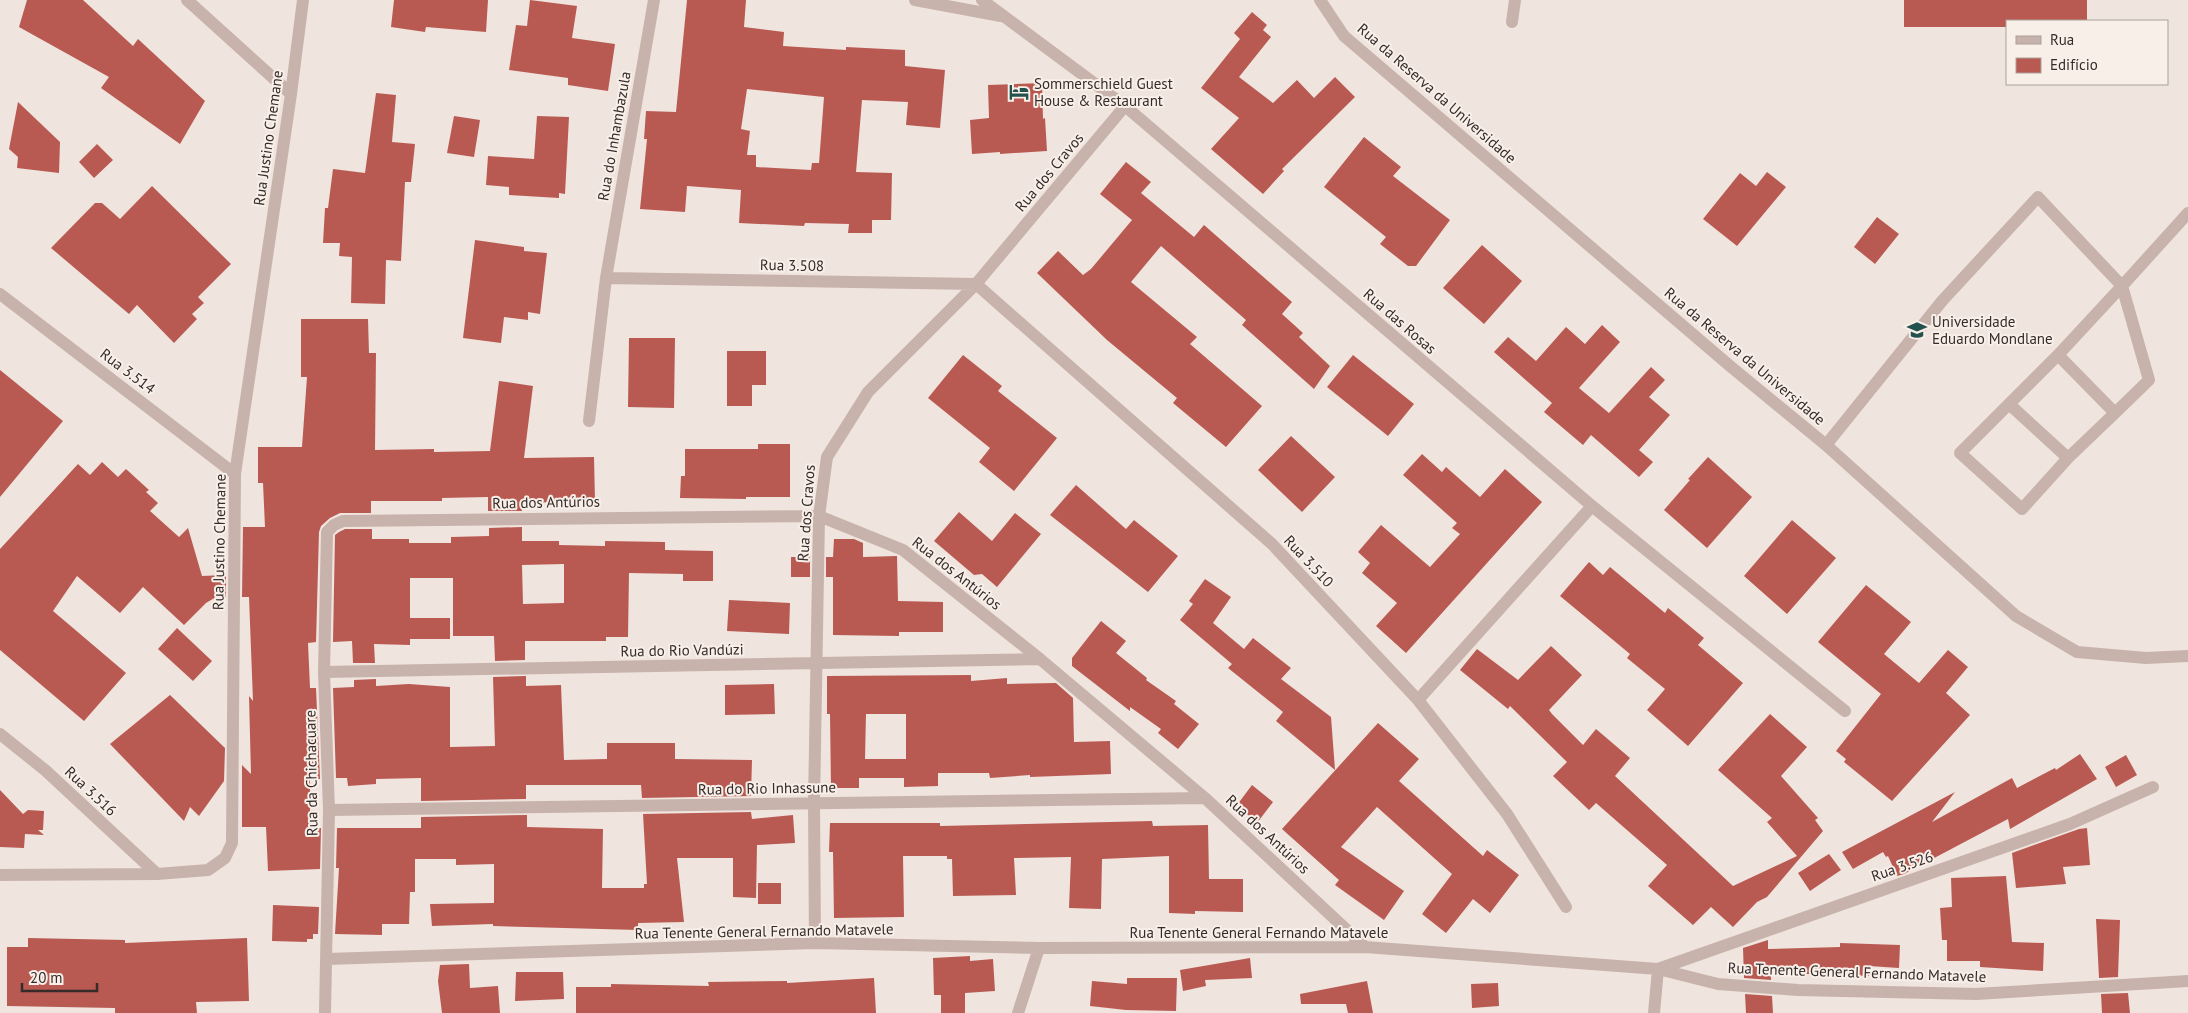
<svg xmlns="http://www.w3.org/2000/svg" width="2188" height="1013" viewBox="0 0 2188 1013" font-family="'PT Sans',sans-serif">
<rect width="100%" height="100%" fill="#f0e4de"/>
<!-- building -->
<path fill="#b95a52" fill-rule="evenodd" d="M27 0H83L133 46 138 39 205 101 180 144 101 88 109 77 19 27Z
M394 0H488L486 32 426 27 425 32 391 27Z
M530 0 577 6 572 38 615 44 608 91 568 85V78L509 70 516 25 527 26Z
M687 0H746L744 27 784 32 783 46 846 50V47L905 50V66L945 70 940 128 906 125 908 102 862 100 856 172 892 173 891 220H872V233H848L849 224 805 223 804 226 739 223 741 190 687 186 685 212 640 209 647 139H644L646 111 676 112ZM747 89 824 97 819 163H812L811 170 756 167V155H747L750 131 741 129Z
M1904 0H2087V21H2007V27H1904Z
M1252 12 1267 25 1263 30 1271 37 1239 77 1273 103 1297 80 1314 98 1335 77 1355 97 1282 169 1284 171 1263 194 1211 149 1239 118 1201 88 1240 39 1234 33Z
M1042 83 1043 119 1045 118 1047 151 1000 154V152L972 154 970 120 989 118 988 85Z
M376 93 396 95 392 142 415 144 411 182H405L401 261 386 260 385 304 351 303 352 257 339 256 340 243H323L325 208H328L333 169 365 173Z
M18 102 60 142 59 173 17 168 18 157 9 149Z
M454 116 480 120 474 157 447 153Z
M537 116 569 117 565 194 559 193V198L509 195V187L486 185 488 156 534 159Z
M1364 137 1401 167 1393 176 1450 220 1416 266H1408L1380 244 1386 237 1324 187Z
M97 144 113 160 94 178 79 162Z
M1126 162 1151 182 1141 193 1194 237 1204 225 1292 302 1282 314 1303 333 1299 337 1330 366 1314 389 1242 325 1246 320 1161 246 1131 282 1197 337 1190 344 1262 406 1226 447 1173 403 1177 398 1107 340 1037 273 1058 251 1083 275 1091 269 1132 220 1100 194Z
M1767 172 1786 187 1737 246 1703 219 1740 173 1756 186Z
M152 186 231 264 198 297 204 303 192 314 197 319 174 343 137 305 129 314 51 248 95 203H102L120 219Z
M1877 217 1899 234 1875 264 1854 247Z
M475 240 524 247V251L547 253 540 314 528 312V320L504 317 501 343 463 338Z
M1482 245 1522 281 1484 324 1443 288Z
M301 319H368L369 353H376L375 450 434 449V452L490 451 499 381 533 386 524 458 594 457 595 501 521 503 522 511H488V497L442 498V501H371V513H340L330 518 321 526 319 532 316 642 308 643 310 688H316L320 779H310V828H321L320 869 268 871 266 827H242V765L251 774 249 696 253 701 249 597H242L243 527H265L263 483H258V447H302L307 377H301Z
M1602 325 1620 342 1579 388 1609 413 1651 367 1665 380 1649 397 1670 415 1639 450 1653 462 1639 477 1591 435 1583 445 1544 412 1552 403 1494 352 1508 337 1536 361 1566 327 1585 344Z
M629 338H675L674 408 628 407Z
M727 351H766V385H752V406H727Z
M963 355 1002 386 998 391 1057 438 1014 491 979 462 990 448 928 398Z
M1353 355 1414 404 1388 436 1327 387Z
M0 370 63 421 0 497Z
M1291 436 1335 477 1302 512 1258 470Z
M758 444H790V497H746V499L680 498 681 476H685V449H758Z
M1422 454 1442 472 1446 467 1480 497 1505 469 1542 502 1406 653 1376 626 1397 603 1362 573 1370 563 1358 552 1381 525 1430 567 1460 534 1452 528 1457 523 1403 475Z
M1708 457 1752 497 1707 548 1664 510 1690 480 1688 479Z
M102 462 118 477 126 469 149 490 146 492 158 503 150 511 179 537 188 528 202 576 226 575V597H216L206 603 184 625 143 587 120 613 77 576 53 611 126 673 84 721 0 650V549L78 464 90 475Z
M1076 485 1126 529 1134 520 1178 556 1148 592 1050 515Z
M959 512 992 541 1015 513 1041 534 997 587 982 574 974 575 934 541Z
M1792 520 1836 558 1787 614 1744 576Z
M522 527V541H559V545L605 546V541L665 542V550L713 551V581H683V574L629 573 628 637H606V641H525V660L495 661 494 636H453V578H410V618H450V639H410V645L374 644 375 663H353L352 641 333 642 335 535 339 532 345 529H372V539H409V543H451V537L489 536V528ZM564 564V603L523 604 522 565Z
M834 539H854L863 543V557L897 556 898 601 943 602V632H899V636L833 635V577H826V557H833Z
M791 557H810V577H791Z
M1589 562 1603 575 1610 567 1665 613 1668 608 1704 638 1698 645 1743 683 1688 746 1647 710 1665 689 1627 658 1630 654 1560 596Z
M1205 579 1231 597 1213 623 1244 649 1253 638 1291 668 1281 679 1331 717 1335 770 1276 721 1283 712 1228 668 1232 664 1180 620 1193 604 1189 601Z
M1866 585 1911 622 1884 654 1919 683 1948 650 1968 667 1946 693 1970 715 1892 801 1844 762 1846 759 1836 751 1881 694 1818 642Z
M729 600 790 603 789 634 727 631Z
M1101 621 1126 641 1116 653 1147 678 1146 680 1176 701 1174 704 1199 724 1178 749 1158 733 1161 729 1130 707V711L1072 666V658Z
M177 628 212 661 193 681 158 649Z
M1551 646 1582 675 1549 710 1552 714 1583 745 1596 729 1630 758 1615 776 1733 886 1797 856 1767 822 1772 818 1718 770 1770 714 1807 747 1781 776 1818 818 1815 820 1823 831 1767 897 1757 902 1733 927 1711 907 1693 925 1648 886 1667 865 1596 803 1589 810 1553 776 1567 762 1510 706 1508 709 1460 670 1477 649 1518 680Z
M971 675V681L1007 678V684L1056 683 1073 698 1074 742 1110 741 1111 774 1030 777V775L990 778 989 773H938V786L904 787V778H859V788H831L830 714H827V676ZM866 714H906V759H865Z
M526 676V686L561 685 564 760 607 759V743H675V759L752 760 751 796 642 798 641 785H526V799L421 801V778L376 779V784L348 786 347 778H336L333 688 354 687V680L376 679V686L409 684 450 687V747L495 746 493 677Z
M774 684 775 714 725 715V685Z
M170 695 225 748 224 781 199 816 190 807 184 821 110 744Z
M1378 723 1419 759 1399 781 1483 856 1487 850 1519 875 1490 913 1473 899 1446 933 1422 914 1452 874 1377 807 1341 847 1404 891 1384 920 1335 885 1339 880 1282 829Z
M2080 754 2097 779 2010 829 2008 819 1904 874 1897 876 1888 856 1886 857 1883 852 1853 869 1842 852 1955 792 1932 822 2012 778 2017 788 2055 768 2056 770Z
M2126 755 2137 775 2116 787 2105 767Z
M1252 785 1273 802 1257 823 1237 805Z
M0 790 23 814 28 810 44 811 43 830H38L44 835 25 834 24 848 0 847Z
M751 812 752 819 793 815 795 843 757 845 756 898 733 897V858H677L684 922 638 923V930L493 926V924L432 926 430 904 494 903V864L456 865V859H415V892H410L409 924H382V935L335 934 339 868H336L337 828H421V817L527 815V827L603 829 602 888H644V884H647L643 814Z
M1152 821 1153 826 1208 825 1209 879H1243V912L1195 911V914L1169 913V856L1102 859 1101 909 1069 908 1071 857 1014 858 1016 895 953 896 952 859H947V856H903L904 917 834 918 833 852H829L830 823H940V826Z
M2087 828 2090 865 2063 867 2066 884 2016 888 2012 853 2079 829Z
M1829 854 1841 870 1810 891 1798 873Z
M2006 876 2012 942 2044 943 2043 971 1980 967V961H1947V940H1942L1940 908 1952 907 1951 878Z
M758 883H781V904H758Z
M273 905 319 907 318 934H313V939H307V942L272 941Z
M2096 919 2120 920 2118 977 2099 978Z
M28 938 125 940V943L247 938 249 1001 196 1002 197 1013H115V1008L7 1006V947H28Z
M1768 940V949L1840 947V943L1900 945 1899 968 1869 966V976L1807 974 1771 975V980L1744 978 1743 948Z
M970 956V961L993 959 995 991 965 993V1013H941V995H934L933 958Z
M1250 958 1252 978 1205 980 1206 986 1183 991 1180 970Z
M469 964 470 988 498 986 500 1013H442L438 981 440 965Z
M516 972H563L564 999 515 1001Z
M874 978 876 1013H576V987H611V984L709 986 708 982 787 981V983Z
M1127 978H1177L1176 1011 1126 1010 1090 1006 1092 981 1127 984Z
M1367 981 1373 1013H1348L1346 1004H1301L1300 994Z
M1498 983 1499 1006 1472 1008 1471 984Z
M2128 993 2130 1013H2102L2101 994Z
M1745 994 1772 996 1773 1013H1746Z"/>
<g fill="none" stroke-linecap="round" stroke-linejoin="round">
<!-- service -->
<path stroke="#c7b3ab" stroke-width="12" d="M1320 0 1344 36 1730 366 1826 445 2016 616 2077 652 2146 658 2188 656
M1512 22 1515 0
M2058 355 2115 413 2068 458 2022 509 1960 453 2058 355 2122 286 2149 380 2115 413
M2009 404 2068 458
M1826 445 1942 301 2038 197 2122 286 2188 213"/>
<!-- minor -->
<path stroke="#c7b3ab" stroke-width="12" d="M187 0 291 94
M915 0 1001 16
M982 0 1125 106 1592 506 1418 700
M606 278 976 284 1272 544 1418 700 1507 814 1566 907
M0 294 235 474
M589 421 606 278 654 0
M1592 506 1845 711
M324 672 1040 659
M0 734 45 770 157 874
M329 810 1205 798
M0 875 157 874 208 870 225 858 232 843 235 474 291 94 303 0
M815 943 814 804 819 516 827 457 868 392 976 284 1125 106
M327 959 815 943 1039 948 1365 947 1658 969 1718 984 1798 990 1976 994 2188 981
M325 1013 329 810 324 672 327 532 334 525 343 521 819 516 903 550 1040 659 1205 798 1365 947
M1018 1013 1039 948
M1654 1013 1658 969 2070 824 2153 787"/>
</g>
<!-- icons -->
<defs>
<symbol id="hotel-bare" viewBox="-9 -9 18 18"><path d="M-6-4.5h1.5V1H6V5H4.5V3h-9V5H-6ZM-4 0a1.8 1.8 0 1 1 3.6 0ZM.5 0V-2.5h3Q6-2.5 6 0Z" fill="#23524e" stroke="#f8efe9" stroke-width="2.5" paint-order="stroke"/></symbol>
<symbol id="university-bare" viewBox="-9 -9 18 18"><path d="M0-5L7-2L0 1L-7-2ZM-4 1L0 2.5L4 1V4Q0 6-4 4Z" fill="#23524e" stroke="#f8efe9" stroke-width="2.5" paint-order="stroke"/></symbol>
</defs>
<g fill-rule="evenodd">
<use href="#hotel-bare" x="1005" y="78" width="28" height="28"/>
<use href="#university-bare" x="1903" y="316" width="28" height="28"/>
</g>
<g text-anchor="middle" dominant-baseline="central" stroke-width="4" stroke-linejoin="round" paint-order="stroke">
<!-- poi labels -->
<g font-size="15" fill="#352b29" stroke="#f8efe9" text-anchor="start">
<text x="1034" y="83">Sommerschield Guest<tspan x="1034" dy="17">House &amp; Restaurant</tspan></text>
<text x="1932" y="321">Universidade<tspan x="1932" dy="17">Eduardo Mondlane</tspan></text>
</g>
<!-- street labels -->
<g font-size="15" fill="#352b29" stroke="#f8efe9">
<text transform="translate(1437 93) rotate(41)">Rua da Reserva da Universidade</text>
<text transform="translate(614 136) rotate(-80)">Rua do Inhambazula</text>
<text transform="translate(268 138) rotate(-82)">Rua Justino Chemane</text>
<text transform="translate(1049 172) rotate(-50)">Rua dos Cravos</text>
<text transform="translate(792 265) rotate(1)">Rua 3.508</text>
<text transform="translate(1400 321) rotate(41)">Rua das Rosas</text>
<text transform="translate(1745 356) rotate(40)">Rua da Reserva da Universidade</text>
<text transform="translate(128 371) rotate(37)">Rua 3.514</text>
<text transform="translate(546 502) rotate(-1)">Rua dos Antúrios</text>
<text transform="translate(806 513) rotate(-86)">Rua dos Cravos</text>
<text transform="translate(219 542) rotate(-89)">Rua Justino Chemane</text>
<text transform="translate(1309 561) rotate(47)">Rua 3.510</text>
<text transform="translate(957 573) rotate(38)">Rua dos Antúrios</text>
<text transform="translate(682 650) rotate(-1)">Rua do Rio Vandúzi</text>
<text transform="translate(311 773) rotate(-91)">Rua da Chichacuare</text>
<text transform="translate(767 788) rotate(-1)">Rua do Rio Inhassune</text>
<text transform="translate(91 791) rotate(43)">Rua 3.516</text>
<text transform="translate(1268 834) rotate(43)">Rua dos Antúrios</text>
<text transform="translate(1902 866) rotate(-19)">Rua 3.526</text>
<text transform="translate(764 931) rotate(-1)">Rua Tenente General Fernando Matavele</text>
<text x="1259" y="932">Rua Tenente General Fernando Matavele</text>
<text transform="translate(1857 972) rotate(2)">Rua Tenente General Fernando Matavele</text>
</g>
</g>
<!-- legend -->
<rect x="2006" y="20" width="162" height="65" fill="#f8efe9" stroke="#aaa19c"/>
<rect x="2016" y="36" width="25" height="8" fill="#c7b3ab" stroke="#aaa19c"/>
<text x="2050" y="45" font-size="15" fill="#352b29">Rua</text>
<rect x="2016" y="58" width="25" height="15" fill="#b95a52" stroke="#aaa19c"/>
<text x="2050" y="70" font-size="15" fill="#352b29">Edifício</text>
<!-- scale -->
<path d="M22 983v8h75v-8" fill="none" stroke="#352b29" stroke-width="2.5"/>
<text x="30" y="983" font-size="15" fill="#352b29" stroke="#f8efe9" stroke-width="4" paint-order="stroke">20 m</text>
</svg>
